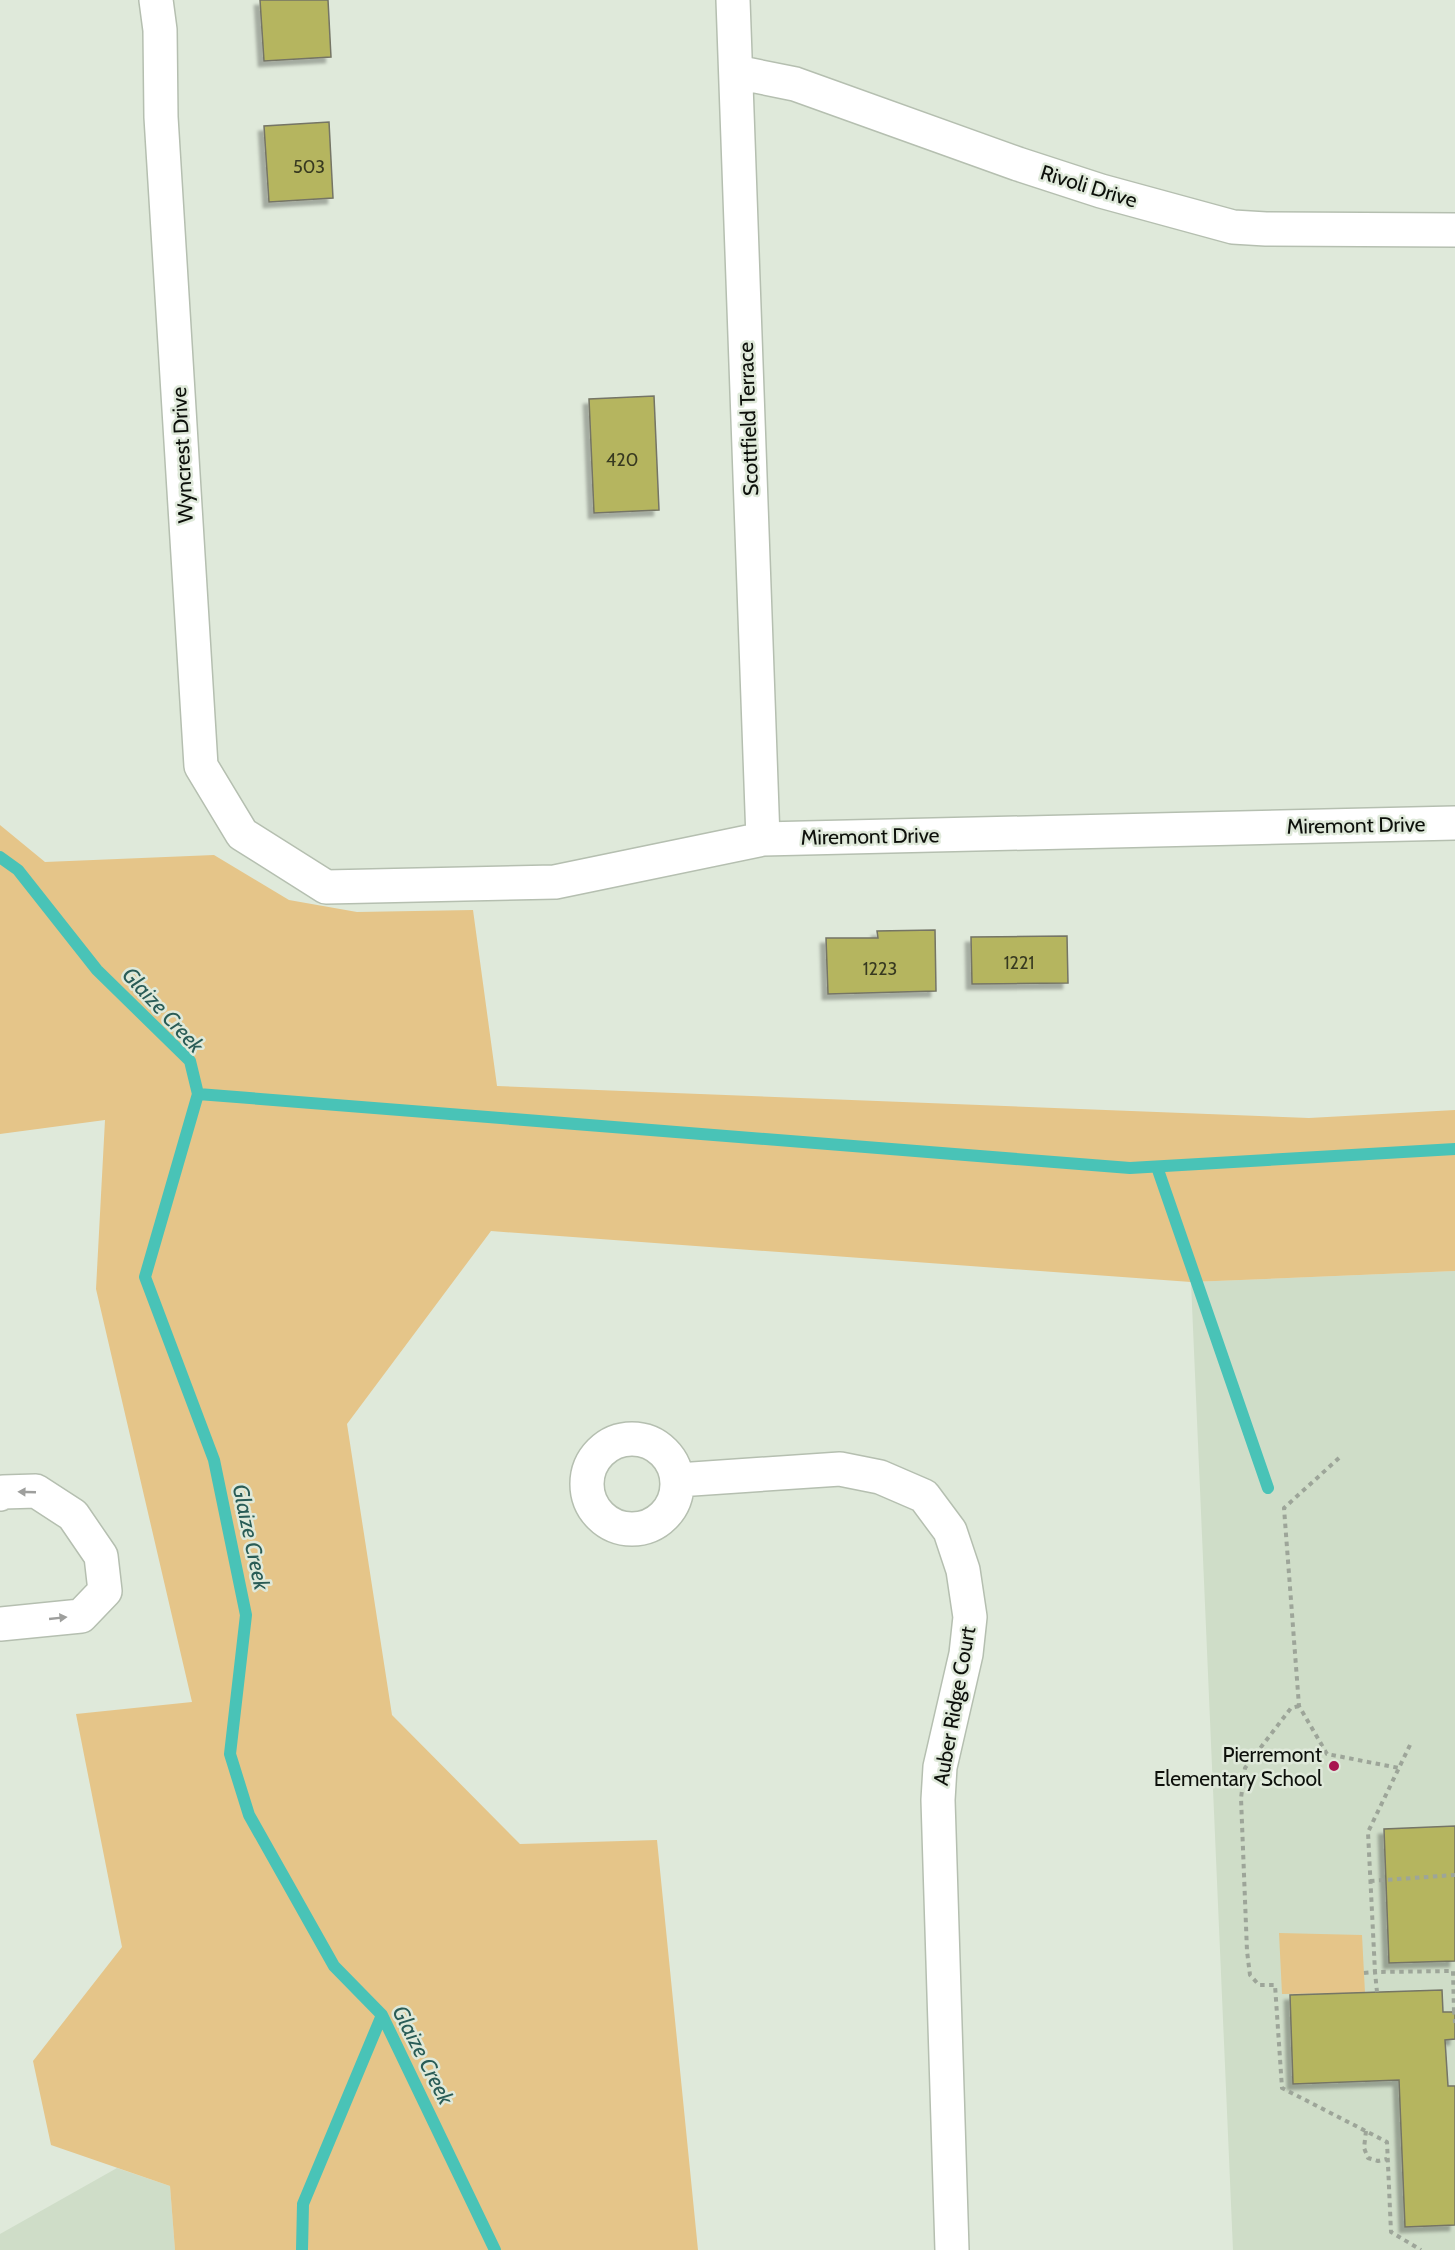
<svg xmlns="http://www.w3.org/2000/svg" width="1455" height="2250" viewBox="0 0 1455 2250" font-family="Cabin,sans-serif">
<defs>
<filter id="shadow"><feDropShadow dx="-5.5" dy="5.5" stdDeviation="1.5" flood-color="#0004"/></filter>
</defs>
<rect width="100%" height="100%" fill="#dfe9da"/>
<!-- built -->
<path fill="#cfddc8" d="M1455 1271V2250H1233L1191 1282Z
M117 2168 170 2186 175 2250H0V2234Z"/>
<!-- green -->
<path fill="#e5c589" d="M0 825 45 862 214 855 289 900 357 912 473 910 497 1086 1309 1118 1455 1110V1271L1191 1282 491 1231 347 1424 392 1715 520 1844 657 1840 698 2250H175L170 2186 51 2145 33 2061 122 1947 76 1714 192 1702 96 1289 105 1120 0 1134Z
M1279 1933 1362 1935 1365 1993 1282 1994Z"/>
<g fill="none" stroke-linecap="round" stroke-linejoin="round">
<!-- stream -->
<path stroke="#49c3b7" stroke-width="12" d="M0 857 18 870 97 970 190 1061 198 1094 145 1277 214 1460 246 1615 230 1754 249 1815 334 1966 382 2015 495 2250
M198 1094 1130 1168 1455 1149
M1157 1167 1268 1488
M302 2250 303 2204 382 2015"/>
</g>
<!-- building -->
<path fill="#b5b55f" stroke="#747465" stroke-width="1.5" filter="url(#shadow)" d="M260 0H328L331 57 264 61Z
M329 122 333 198 269 202 264 126Z
M654 396 659 510 594 513 589 399Z
M935 930 936 991 828 994 826 938H878L877 931Z
M1067 936 1068 983 972 984 971 937Z
M1455 1826V1961L1389 1963 1384 1829Z
M1442 1990 1443 2012H1455V2039L1445 2040 1448 2086H1455V2225L1405 2227 1399 2080 1293 2084 1290 1995Z"/>
<g fill="none" stroke-linecap="round" stroke-linejoin="round">
<defs>
<path id="minor" d="M156 0 160 30 161 117 201 766 242 834 326 887 555 882 763 839 1455 823
M733 0 763 839
M736 72 795 84 1018 164 1101 191 1233 227 1266 229 1455 230
M587 1484a45 45 0 1 1 90 0a45 45 0 1 1-90 0Z
M678 1480 840 1469 880 1477 924 1496 950 1531 963 1570 970 1617 966 1654 940 1767 938 1800 952 2250
M0 1494 3 1492 36 1491 73 1515 101 1556 105 1591 81 1616 0 1624"/>
</defs>
<!-- minor casing -->
<use href="#minor" stroke="#b5bfb0" stroke-width="36"/>
<!-- path -->
<path stroke="#9da599" stroke-width="4" stroke-dasharray="4.5 4.5" stroke-linecap="butt" d="M1339 1458 1284 1508 1299 1706 1327 1754 1399 1768
M1299 1706 1291 1708 1245 1768 1241 1798 1247 1951 1250 1975 1259 1985H1275L1282 2088 1387 2142 1391 2232 1421 2250
M1410 1745 1368 1832 1375 1972 1453 1971 1454 2012
M1370 1881 1455 1875
M1364 1973 1375 1972 1377 1992
M1454 2010 1455 2023
M1366 2131 1364 2148 1368 2158 1378 2161 1387 2159"/>
<!-- minor -->
<use href="#minor" stroke="#fff" stroke-width="33"/>
</g>
<!-- one-way arrows -->
<defs><path id="oneway-solid" d="M-6-.8H1V-3.2L6.5 0L1 3.2V.8H-6Z" transform="scale(1.5)"/></defs>
<g fill="#9e9f9d">
<use href="#oneway-solid" transform="translate(27 1492) rotate(-178)"/>
<use href="#oneway-solid" transform="translate(58 1618) rotate(-6)"/>
</g>
<!-- markers -->
<circle fill="#a81550" stroke="#dfe9da" stroke-width="2" cx="1334" cy="1766" r="6"/>
<g text-anchor="middle" dominant-baseline="central" stroke-width="5" stroke-linejoin="round" paint-order="stroke">
<!-- number labels -->
<g font-size="18" fill="#373920">
<text x="309" y="167">503</text>
<text x="622" y="460">420</text>
<text x="1019" y="963">1221</text>
<text x="880" y="969">1223</text>
</g>
<!-- street labels -->
<g font-size="21" fill="#0d100b" stroke="#dfe9da">
<text transform="translate(1089 186) rotate(17)">Rivoli Drive</text>
<text transform="translate(748 419) rotate(-92)">Scottfield Terrace</text>
<text transform="translate(182 455) rotate(-93)">Wyncrest Drive</text>
<text transform="translate(1356 825) rotate(-1)">Miremont Drive</text>
<text transform="translate(870 836) rotate(-1)">Miremont Drive</text>
<text transform="translate(954 1706) rotate(-80)">Auber Ridge Court</text>
</g>
<!-- poi labels -->
<g font-size="21" fill="#0d100b" stroke="#dfe9da" text-anchor="end">
<text x="1322" y="1754">Pierremont<tspan x="1322" dy="24">Elementary School</tspan></text>
</g>
<!-- water labels -->
<g font-size="22" font-style="italic" fill="#295c56" stroke="#dfe9da">
<text transform="translate(163 1010) rotate(47)">Glaize Creek</text>
<text transform="translate(251 1537) rotate(78)">Glaize Creek</text>
<text transform="translate(423 2055) rotate(63)">Glaize Creek</text>
</g>
</g>
</svg>
